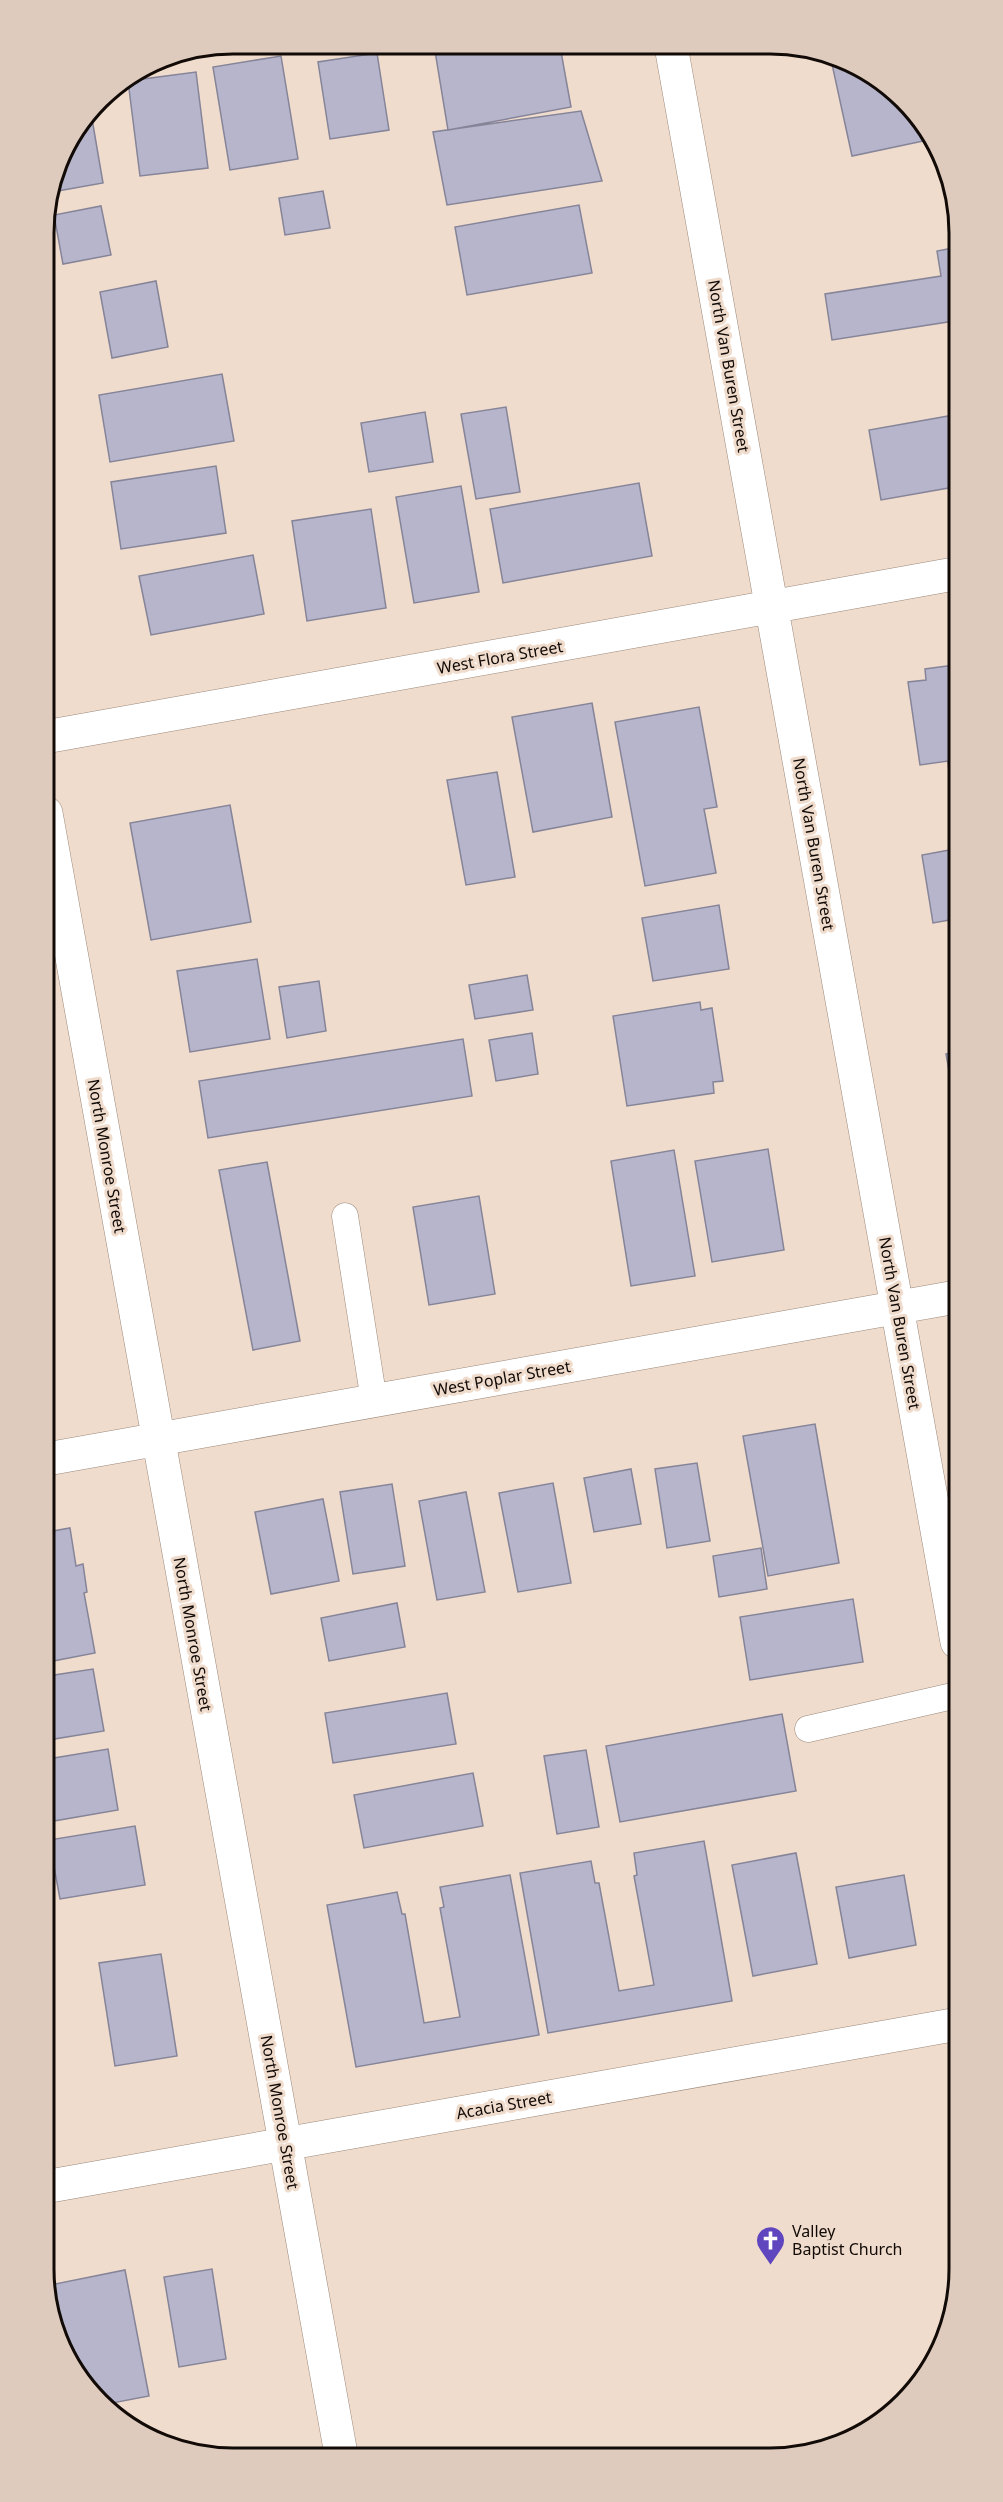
<svg xmlns="http://www.w3.org/2000/svg" width="1003" height="2502" viewBox="0 0 1003 2502" font-family="'Noto Sans',sans-serif">
<rect width="100%" height="100%" fill="#f0dccd"/>
<!-- building -->
<path fill="#b6b5cb" stroke="#858498" stroke-width="1.5" d="M434 45 560 46 571 107 448 130Z
M377 53 389 130 330 139 318 62Z
M830 55 854 63 904 99 928 140 852 156Z
M281 56 298 159 230 170 213 67Z
M196 72 208 168 140 176 128 81Z
M581 111 602 181 447 205 433 132Z
M91 113 103 183 52 192 63 149Z
M323 191 330 228 285 235 279 198Z
M579 205 592 273 467 295 455 227Z
M101 206 111 255 63 264 54 215Z
M953 248 954 321 832 340 825 294 941 276 937 251Z
M156 281 168 347 112 358 100 292Z
M222 374 234 441 110 462 99 395Z
M506 407 520 492 476 499 461 414Z
M425 412 433 462 369 472 361 423Z
M954 415V487L881 500 869 430Z
M216 466 226 533 121 549 111 482Z
M639 483 652 556 503 583 490 509Z
M461 486 479 592 414 603 396 497Z
M371 509 386 608 307 621 292 521Z
M253 555 264 614 151 635 139 576Z
M954 665 955 771H949L948 761 920 765 908 682 926 680 925 669Z
M592 703 612 817 533 832 512 717Z
M699 707 717 807 704 809 716 873 645 886 615 722Z
M497 772 515 877 466 885 447 780Z
M230 805 251 922 151 940 130 823Z
M955 849V919L933 923 922 855Z
M719 905 729 969 653 981 642 918Z
M257 959 270 1039 190 1052 177 971Z
M527 975 533 1010 475 1019 469 985Z
M319 981 326 1031 287 1038 279 987Z
M700 1002 701 1010 712 1008 723 1081 713 1082 714 1093 627 1106 613 1016Z
M532 1033 538 1074 496 1081 489 1040Z
M463 1039 472 1096 208 1138 199 1081Z
M956 1053V1104L955 1105 946 1054Z
M768 1149 784 1250 712 1262 695 1161Z
M674 1150 695 1276 631 1286 611 1161Z
M267 1162 300 1341 253 1350 219 1170Z
M479 1196 495 1294 429 1305 413 1207Z
M815 1424 839 1563 768 1576 743 1436Z
M697 1463 710 1541 667 1548 655 1469Z
M631 1469 641 1524 594 1532 584 1478Z
M553 1483 571 1583 518 1592 499 1493Z
M392 1484 405 1566 353 1574 340 1492Z
M466 1492 485 1592 437 1600 419 1501Z
M323 1499 339 1581 271 1594 255 1512Z
M70 1528 76 1566 83 1564 87 1592 84 1593 95 1653 48 1662V1532Z
M761 1548 767 1589 719 1597 713 1556Z
M853 1599 863 1662 750 1680 740 1617Z
M397 1603 405 1647 329 1661 321 1618Z
M93 1669 104 1731 48 1740V1676Z
M447 1693 456 1744 333 1763 325 1713Z
M782 1714 796 1791 620 1822 606 1746Z
M108 1749 118 1810 48 1822V1759Z
M586 1750 599 1827 557 1834 544 1756Z
M473 1773 483 1826 364 1848 354 1795Z
M135 1826 145 1885 60 1899 49 1840Z
M704 1841 732 2001 548 2033 520 1873 591 1861 595 1883H599L619 1991 654 1985 634 1876 637 1875 634 1853Z
M796 1853 817 1964 753 1976 732 1865Z
M510 1875 539 2035 356 2067 327 1905 397 1892 402 1914H405L424 2023 460 2017 440 1908 444 1907 440 1887Z
M904 1875 916 1945 849 1958 836 1887Z
M161 1954 177 2056 115 2066 99 1963Z
M212 2269 226 2359 179 2367 164 2277Z
M125 2270 149 2396 102 2405 50 2318V2285Z"/>
<g fill="none" stroke-linecap="round" stroke-linejoin="round">
<defs>
<path id="service" d="M345 1216 374 1401
M808 1729 957 1695"/>
<path id="minor" d="M671 46 957 1642
M45 737 954 574
M46 813 341 2454
M47 1459 956 1297
M50 2186 958 2024"/>
</defs>
<!-- service casing -->
<use href="#service" stroke="#9b897b" stroke-width="27"/>
<!-- minor casing -->
<use href="#minor" stroke="#9b897b" stroke-width="34"/>
<!-- service -->
<use href="#service" stroke="#fff" stroke-width="26"/>
<!-- minor -->
<use href="#minor" stroke="#fff" stroke-width="33"/>
</g>
<!-- icons -->
<defs>
<symbol id="church-pin" viewBox="-11 -11 22 30"><path d="M0 17L-7.5 6A9.5 9.5 0 1 1 7.5 6Z" fill="#5f46be" stroke="#f0dccd"/><path d="M-1.2-6h2.4v3.5h3.3v2.4h-3.3V6h-2.4V-.1h-3.3v-2.4h3.3Z" fill="#fff"/></symbol>
</defs>
<g fill-rule="evenodd">
<use href="#church-pin" x="754" y="2224" width="33" height="45"/>
</g>
<g text-anchor="middle" dominant-baseline="central" stroke-width="6" stroke-linejoin="round" paint-order="stroke">
<!-- street labels -->
<g font-size="16" fill="#110a06" stroke="#f0dccd">
<text transform="translate(729 366) rotate(80)">North Van Buren Street</text>
<text transform="translate(500 657) rotate(-10)">West Flora Street</text>
<text transform="translate(814 844) rotate(80)">North Van Buren Street</text>
<text transform="translate(107 1156) rotate(80)">North Monroe Street</text>
<text transform="translate(900 1323) rotate(80)">North Van Buren Street</text>
<text transform="translate(502 1378) rotate(-10)">West Poplar Street</text>
<text transform="translate(193 1634) rotate(80)">North Monroe Street</text>
<text transform="translate(504 2105) rotate(-10)">Acacia Street</text>
<text transform="translate(280 2112) rotate(80)">North Monroe Street</text>
</g>
<!-- poi labels -->
<g font-size="16" fill="#110a06" stroke="#f0dccd" text-anchor="start">
<text x="792" y="2231">Valley<tspan x="792" dy="18">Baptist Church</tspan></text>
</g>
</g>
<!-- crop -->
<path d="M0 0H1003V2502H0ZM233 54H770A179 179 0 0 1 949 233V2269A179 179 0 0 1 770 2448H233A179 179 0 0 1 54 2269V233A179 179 0 0 1 233 54Z" fill="#decbbd" fill-rule="evenodd"/>
<path fill="none" stroke="#110a06" stroke-width="3" d="M233 54H770A179 179 0 0 1 949 233V2269A179 179 0 0 1 770 2448H233A179 179 0 0 1 54 2269V233A179 179 0 0 1 233 54Z"/>
</svg>
